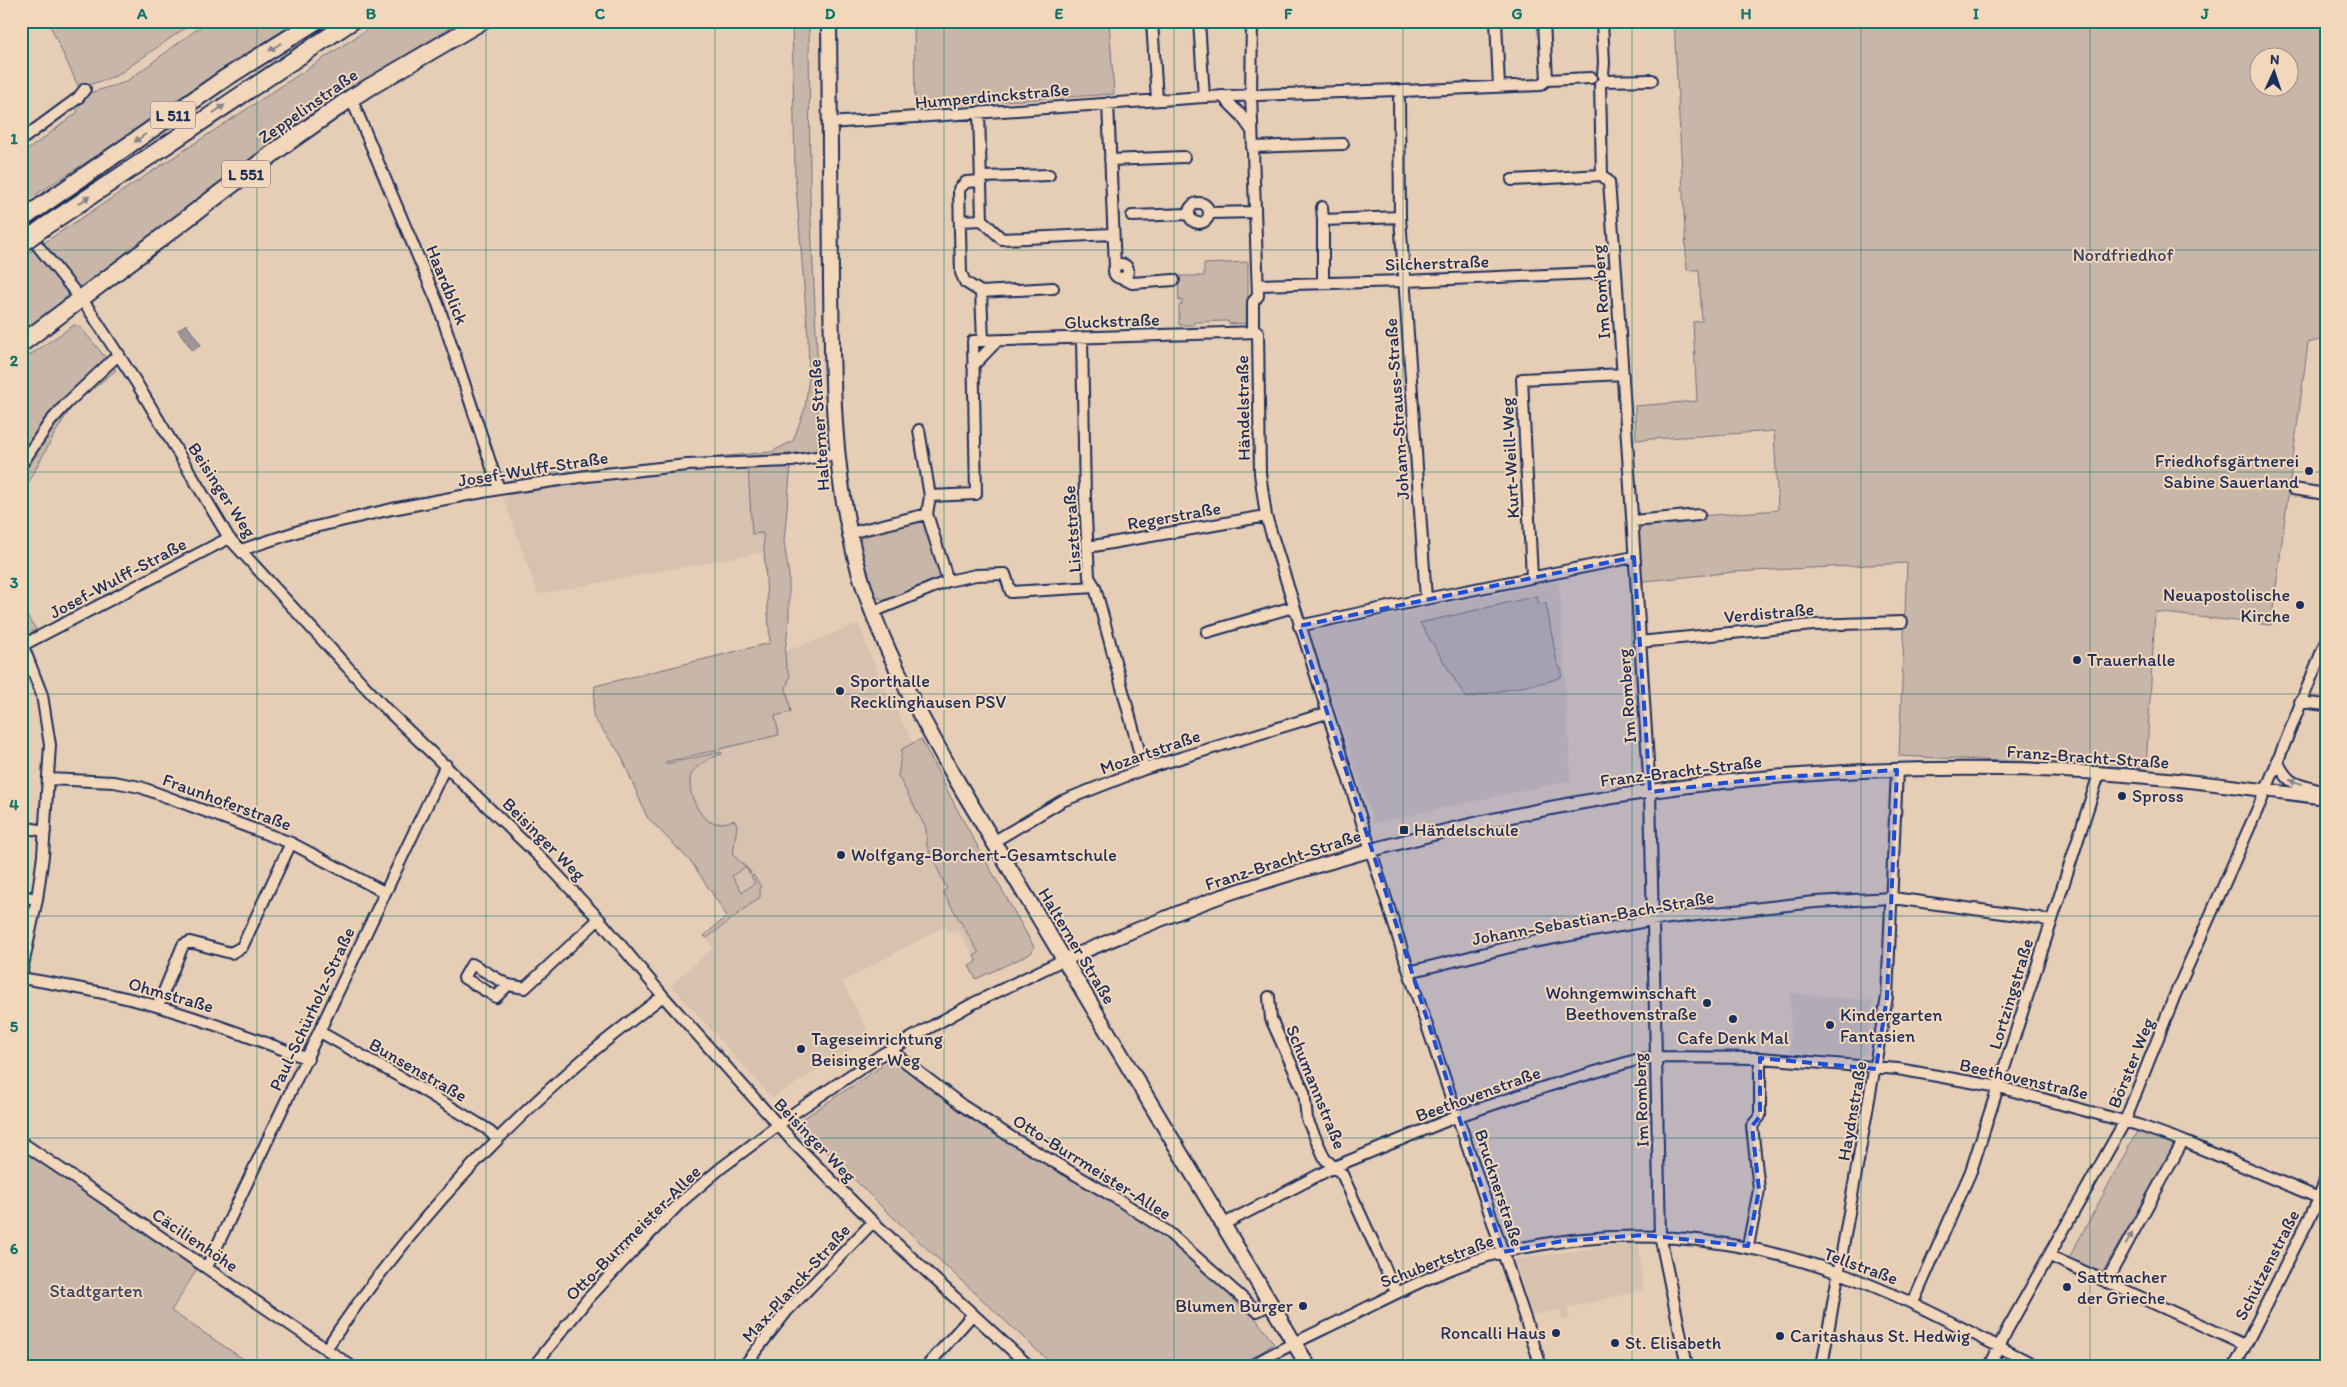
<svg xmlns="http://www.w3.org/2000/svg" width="2347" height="1387" viewBox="0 0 2347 1387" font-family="Itim,sans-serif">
<rect width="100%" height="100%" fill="#e6cdb5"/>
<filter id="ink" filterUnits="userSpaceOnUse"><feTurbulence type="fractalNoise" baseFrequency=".02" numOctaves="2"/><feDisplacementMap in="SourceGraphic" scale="10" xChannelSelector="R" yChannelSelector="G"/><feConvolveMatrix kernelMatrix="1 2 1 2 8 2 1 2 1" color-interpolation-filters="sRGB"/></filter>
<g filter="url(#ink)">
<!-- built -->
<path fill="#d7c1af" d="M748 466 752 534 763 533 765 552 538 594 503 497 530 490 642 474Z
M1559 581 1571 780 1374 823 1309 632Z
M855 625H859L881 682 1022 949 983 971 957 929 949 933 945 926 842 982 871 1037 772 1098 671 985 713 948 707 938 749 907 658 764 771 648 785 652Z
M1791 993 1873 1001 1866 1053 1858 1058 1790 1051Z
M1639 1242 1643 1290 1567 1308 1569 1319 1562 1320 1560 1310 1532 1315 1515 1259Z"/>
<!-- green -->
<path fill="#c8b6a8" stroke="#727283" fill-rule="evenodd" d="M48 21H195L116 76 79 88Z
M208 21H307L21 204V155L78 112 74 105 89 93 126 82Z
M380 21H466L330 104 21 332V258Z
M792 21H809L810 199 818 375V451L685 463 511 484 507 481 597 468 771 452 793 441 805 408 809 376 808 337 795 173Z
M914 21H1109L1114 94 915 107Z
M1674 21H2326V338L2308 343 2271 625 2155 612 2146 768 1899 756 1907 563 1734 572 1635 582 1633 521 1778 510 1774 431 1636 440 1635 406 1697 401 1693 322 1702 321 1699 270H1687ZM2260 58H2290V88H2260Z
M1248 262V323L1229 324 1228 321 1194 322V325H1179V305L1182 304V300L1179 301 1178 276H1204V264Z
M74 325 81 328 116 370 72 406 54 435 21 496V361Z
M791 464 784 542 789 575V619L785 652 786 666 790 676 786 688 791 712 775 716 779 735 665 762V764L721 752 722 754C712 757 698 764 692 773 685 787 697 816 711 822 719 825 727 822 734 820L737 825 733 855 751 872 750 874 745 867 732 876 742 892 755 883 751 876 753 875 760 885V897L707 938 704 936 727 916 692 863 647 817 621 755 593 717 595 686 770 643 763 533 752 534 748 466Z
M919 521 924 523 941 580 888 602 874 596 859 542 866 532Z
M1537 596 1539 604 1546 603 1557 663 1562 671 1561 677 1550 681 1466 698 1420 623Z
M21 607 36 629 21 640Z
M921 739 959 813 1034 947 1032 952 1028 955 976 979 969 966 977 962 974 956 979 953 943 892 947 889 927 846 926 828 898 776 902 749Z
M894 1058 1161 1232 1249 1309 1274 1344 1239 1366H1054L882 1207 800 1125 801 1120Z
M2138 1130 2177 1143 2102 1273 2069 1258Z
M21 1149 197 1269 171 1311 254 1366H21Z"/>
<!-- water -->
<path fill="#9e9595" stroke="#6a6c7f" d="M186 324 201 345 193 351 178 330Z"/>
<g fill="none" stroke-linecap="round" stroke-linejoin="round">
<defs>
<path id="minor" d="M1152 21 1157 100
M1199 21 1204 97
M1252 21 1251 94 1258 296 1253 302V332
M1496 21 1499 86
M1544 21 1547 80
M1602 21 1604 63 1603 74
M1603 81 1652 80
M1600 84 1602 175 1609 182 1616 272 1650 792 1660 1235 1687 1366
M1402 91 1540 85 1547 80 1591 78
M1222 96 1240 114 1252 131
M351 98 438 304 499 489
M1108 103 1115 268
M979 112 982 220 1002 239 1112 234
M829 123 1204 97 1397 90
M21 140 78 98 85 89
M1252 147 1343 144
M1110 160 1184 157
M981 177 1049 175
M1512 180 1602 175
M981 181 966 182 959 189 961 273 965 282 981 292 983 341
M1189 213a10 10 0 1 1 20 0a10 10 0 1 1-20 0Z
M1322 207 1323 220
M1210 213 1255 212
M1132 216 1189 214
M1400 217 1426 599 1634 557
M960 221 982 220
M21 225 88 308 136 382 229 538 383 706 549 866 599 919 663 996 795 1144 873 1222 1029 1366
M1114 271a7 7 0 1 1 14 0a7 7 0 1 1-14 0Z
M1122 278 1132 283 1174 280
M1323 282V220L1400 217 1399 99
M1258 285 1405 281 1616 272
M981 292 1053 288
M1082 339 1085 497 1089 577 1095 587 1144 769
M973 366 997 341
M919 430 930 496 927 514
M21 465 50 422 67 403 119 354
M2293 489 2326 494
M930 496 976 494 973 341 1258 332 1260 473 1266 516 1409 972 1541 1366
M1633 521 1699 515
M850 533 927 514 948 581
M1088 547 1266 516
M241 550 302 530 392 509 499 489 587 476 687 465 791 461 836 454
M1532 577 1522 379 1623 374
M873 612 948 581 976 575 1005 574 1011 592 1095 587
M1299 626 1426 599
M1207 632 1293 607
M21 641 42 695 50 745 43 856 37 899 21 975
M1639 642 1813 625 1902 622
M21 646 229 538
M2300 702 2326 705
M2277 760C2290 790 2299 782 2326 793
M48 779 114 782 140 787 291 843 384 892
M21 827 45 831
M993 842 1062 801 1144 769 1327 713
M21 896 37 899
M1409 972 1522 944 1652 920 1815 902 1893 898 2040 918 2051 922
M21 978C67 986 115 994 160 1007 210 1022 259 1040 308 1059
M508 985 496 997 464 978 472 964 508 985 525 988 599 919
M1269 997 1271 1019 1304 1092 1307 1119 1325 1159 1342 1174 1396 1292
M158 1006 183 945 190 942 231 953 242 947 291 843
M320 1032 416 1086 487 1129 497 1139
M890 1050 963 1106 1011 1137 1119 1200 1168 1232 1257 1311 1271 1304
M21 1142 351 1366
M1224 1224 1334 1167 1458 1116 1548 1086 1636 1060 1656 1057 1760 1058 1898 1069 1999 1087 2138 1125 2183 1141 2326 1201
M1748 1246 1759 1190 1752 1126 1760 1116V1058
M2050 1256 2245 1345
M207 1267 446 765
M2106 1282 2183 1141
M1913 1303 1971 1171 2099 774
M326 1349C395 1246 478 1152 571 1070 600 1044 632 1020 663 996
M534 1366 586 1301 630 1254 681 1202 721 1168 797 1111 884 1053 974 1003 1063 960
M744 1366 787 1311 873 1222
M927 1366 973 1314
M1251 1366C1284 1347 1318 1332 1352 1315 1401 1291 1450 1265 1503 1252 1619 1225 1728 1234 1839 1273 1908 1297 1972 1334 2037 1366
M1822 1366 1887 997 1897 770
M1990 1366 2007 1330 2125 1121 2175 995 2266 790 2326 641
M2235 1366 2317 1203 2326 1177"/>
<path id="tertiary" d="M1063 960C1115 939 1167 916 1219 897 1256 884 1294 873 1331 862 1548 797 1776 765 2003 769 2111 770 2219 784 2326 798"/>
<path id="secondary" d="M829 21C829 108 830 195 831 281 832 379 832 476 859 571 880 645 919 714 957 781L1308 1366"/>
<path id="primary" d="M21 344 284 145 351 98 482 21"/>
<path id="trunk" d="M21 220 224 79 316 21
M44 227 352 21"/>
</defs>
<!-- minor casing -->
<use href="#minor" stroke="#1b2f5e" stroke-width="14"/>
<!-- tertiary casing -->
<use href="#tertiary" stroke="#1b2f5e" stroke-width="16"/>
<!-- secondary casing -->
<use href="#secondary" stroke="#1b2f5e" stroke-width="18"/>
<!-- primary casing -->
<use href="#primary" stroke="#1b2f5e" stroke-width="20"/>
<!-- trunk casing -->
<use href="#trunk" stroke="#1b2f5e" stroke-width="20"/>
<!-- minor -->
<use href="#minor" stroke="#f3d7ba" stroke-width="10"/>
<!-- tertiary -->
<use href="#tertiary" stroke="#f3d7ba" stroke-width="12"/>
<!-- secondary -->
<use href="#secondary" stroke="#f3d7ba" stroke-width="14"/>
<!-- primary -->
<use href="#primary" stroke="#f3d7ba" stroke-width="16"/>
<!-- trunk -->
<use href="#trunk" stroke="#f3d7ba" stroke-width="16"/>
<defs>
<path id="trunk-bridge" d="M21 244 44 227"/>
</defs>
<!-- trunk-bridge casing -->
<use href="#trunk-bridge" stroke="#1b2f5e" stroke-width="20" stroke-linecap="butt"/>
<!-- trunk-bridge -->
<use href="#trunk-bridge" stroke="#f3d7ba" stroke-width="16"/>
</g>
<!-- one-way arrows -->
<defs><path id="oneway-solid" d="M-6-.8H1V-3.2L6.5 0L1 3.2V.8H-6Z" transform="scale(1.25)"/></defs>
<g fill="#87838c">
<use href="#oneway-solid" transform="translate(275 47) rotate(148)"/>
<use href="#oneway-solid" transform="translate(219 109) rotate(-34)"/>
<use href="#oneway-solid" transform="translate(140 138) rotate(145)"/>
<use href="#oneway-solid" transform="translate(84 200) rotate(-34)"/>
<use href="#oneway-solid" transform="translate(2296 782) rotate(-162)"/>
<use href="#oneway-solid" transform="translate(2129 1239) rotate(-61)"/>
</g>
</g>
<!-- marked area -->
<path fill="#1d4ed8" fill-opacity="0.2" stroke="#1d4ed8" stroke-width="4" stroke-dasharray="10 6" stroke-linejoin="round" d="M1634 557 1650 792 1766 778 1897 770 1887 997 1876 1069 1760 1058V1116L1752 1126 1759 1190 1748 1246 1643 1235 1563 1241 1503 1252 1299 626Z"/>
<!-- grid -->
<path fill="none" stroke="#0f766e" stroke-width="1" stroke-opacity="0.55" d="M257 21V1366M486 21V1366M715 21V1366M944 21V1366M1174 21V1366M1403 21V1366M1632 21V1366M1861 21V1366M2090 21V1366M21 250H2326M21 472H2326M21 694H2326M21 916H2326M21 1138H2326"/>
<!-- markers -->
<g fill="#1b2f5e" stroke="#f3d7ba" stroke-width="2">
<circle cx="2309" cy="471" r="5"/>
<circle cx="2300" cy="605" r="5"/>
<circle cx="2077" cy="660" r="5"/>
<circle cx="840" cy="691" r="5"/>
<circle cx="2122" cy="796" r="5"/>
<rect x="1399" y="825" width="10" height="10" rx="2.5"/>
<circle cx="841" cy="855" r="5"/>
<circle cx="1707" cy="1003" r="5"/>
<circle cx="1733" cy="1019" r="5"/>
<circle cx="1830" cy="1025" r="5"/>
<circle cx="801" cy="1049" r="5"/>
<circle cx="2067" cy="1287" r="5"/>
<circle cx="1303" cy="1306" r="5"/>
<circle cx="1556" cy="1333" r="5"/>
<circle cx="1780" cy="1336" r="5"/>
<circle cx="1615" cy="1343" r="5"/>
</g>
<g text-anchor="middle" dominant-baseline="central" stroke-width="4" stroke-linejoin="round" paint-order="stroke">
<!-- shield labels -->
<g fill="#f3d7ba" stroke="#5c617a" stroke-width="1">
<rect x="150.5" y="101.5" width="45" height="27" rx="4"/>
<rect x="222" y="160.5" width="48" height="27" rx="4"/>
</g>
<g font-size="16" font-weight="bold" fill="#1b2f5e">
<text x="173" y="115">L 511</text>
<text x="246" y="174">L 551</text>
</g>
<!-- street labels -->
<g font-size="18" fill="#1b2f5e" stroke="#f3d7ba">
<text transform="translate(992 96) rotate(-5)">Humperdinckstraße</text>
<text transform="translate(308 106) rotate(-35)">Zeppelinstraße</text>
<text transform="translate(1437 263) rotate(-2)">Silcherstraße</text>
<text transform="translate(447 285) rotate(68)">Haardblick</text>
<text transform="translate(1601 292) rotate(-94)">Im Romberg</text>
<text transform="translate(1112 321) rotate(-2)">Gluckstraße</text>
<text transform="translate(1243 408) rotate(-91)">Händelstraße</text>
<text transform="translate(1397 409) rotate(-94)">Johann-Strauss-Straße</text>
<text transform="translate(819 425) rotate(-94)">Halterner Straße</text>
<text transform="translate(1510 458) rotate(-93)">Kurt-Weill-Weg</text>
<text transform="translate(533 469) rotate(-9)">Josef-Wulff-Straße</text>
<text transform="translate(222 490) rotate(57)">Beisinger Weg</text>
<text transform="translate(1174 516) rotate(-10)">Regerstraße</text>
<text transform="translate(1072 529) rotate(-94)">Lisztstraße</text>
<text transform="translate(118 578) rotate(-28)">Josef-Wulff-Straße</text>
<text transform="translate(1769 613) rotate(-5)">Verdistraße</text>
<text transform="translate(1627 696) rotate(-94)">Im Romberg</text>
<text transform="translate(1150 752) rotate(-19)">Mozartstraße</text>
<text transform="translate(2088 757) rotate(4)">Franz-Bracht-Straße</text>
<text transform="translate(1681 771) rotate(-7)">Franz-Bracht-Straße</text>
<text transform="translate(227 802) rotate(20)">Fraunhoferstraße</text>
<text transform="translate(544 839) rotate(45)">Beisinger Weg</text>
<text transform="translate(1283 860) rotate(-18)">Franz-Bracht-Straße</text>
<text transform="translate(1593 918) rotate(-10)">Johann-Sebastian-Bach-Straße</text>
<text transform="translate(1077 946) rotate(59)">Halterner Straße</text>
<text transform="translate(2011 994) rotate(-73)">Lortzingstraße</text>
<text transform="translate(171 995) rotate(16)">Ohmstraße</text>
<text transform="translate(312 1009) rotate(-65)">Paul-Schürholz-Straße</text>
<text transform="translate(2131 1063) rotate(-68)">Börster Weg</text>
<text transform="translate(418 1070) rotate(30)">Bunsenstraße</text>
<text transform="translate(2024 1079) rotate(13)">Beethovenstraße</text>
<text transform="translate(1316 1087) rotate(68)">Schumannstraße</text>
<text transform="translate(1478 1094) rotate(-20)">Beethovenstraße</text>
<text transform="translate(1641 1100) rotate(-92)">Im Romberg</text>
<text transform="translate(1852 1111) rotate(-80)">Haydnstraße</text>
<text transform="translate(815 1140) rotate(46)">Beisinger Weg</text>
<text transform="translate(1092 1167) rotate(32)">Otto-Burrmeister-Allee</text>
<text transform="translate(1499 1188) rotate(72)">Brucknerstraße</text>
<text transform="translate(633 1233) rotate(-45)">Otto-Burrmeister-Allee</text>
<text transform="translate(195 1240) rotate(34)">Cäcilienhöhe</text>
<text transform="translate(1437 1261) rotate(-21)">Schubertstraße</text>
<text transform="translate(2267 1265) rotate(-63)">Schützenstraße</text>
<text transform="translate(1861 1266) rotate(20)">Tellstraße</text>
<text transform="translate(796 1283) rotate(-48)">Max-Planck-Straße</text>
</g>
<!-- park labels -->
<g font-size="18" fill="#354369" stroke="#f3d7ba">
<text x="2123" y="255">Nordfriedhof</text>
<text x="96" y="1291">Stadtgarten</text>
</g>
<!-- poi labels -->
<g font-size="18" fill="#1b2f5e" stroke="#f3d7ba" text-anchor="start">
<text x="2299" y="461" text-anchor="end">Friedhofsgärtnerei<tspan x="2299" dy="21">Sabine Sauerland</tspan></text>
<text x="2290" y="595" text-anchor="end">Neuapostolische<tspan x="2290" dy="21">Kirche</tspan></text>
<text x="2087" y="660">Trauerhalle</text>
<text x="850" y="681">Sporthalle<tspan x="850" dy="21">Recklinghausen PSV</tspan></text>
<text x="2132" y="796">Spross</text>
<text x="1414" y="830">Händelschule</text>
<text x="851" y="855">Wolfgang-Borchert-Gesamtschule</text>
<text x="1697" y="993" text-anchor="end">Wohngemwinschaft<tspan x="1697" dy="21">Beethovenstraße</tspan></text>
<text x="1840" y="1015">Kindergarten<tspan x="1840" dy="21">Fantasien</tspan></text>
<text x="1733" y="1038" text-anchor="middle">Cafe Denk Mal</text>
<text x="811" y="1039">Tageseinrichtung<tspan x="811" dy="21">Beisinger Weg</tspan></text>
<text x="2077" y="1277">Sattmacher<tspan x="2077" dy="21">der Grieche</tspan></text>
<text x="1293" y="1306" text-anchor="end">Blumen Burger</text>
<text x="1546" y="1333" text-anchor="end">Roncalli Haus</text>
<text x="1790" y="1336">Caritashaus St. Hedwig</text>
<text x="1625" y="1343">St. Elisabeth</text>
</g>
</g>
<!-- margin -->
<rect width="2347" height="1387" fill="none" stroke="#f3d7ba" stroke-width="55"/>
<!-- north arrow -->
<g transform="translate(2274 72) rotate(3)"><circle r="24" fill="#f3d7ba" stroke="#9d9495"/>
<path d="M0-4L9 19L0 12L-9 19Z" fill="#1b2f5e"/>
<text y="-8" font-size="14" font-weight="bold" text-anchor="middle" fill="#1b2f5e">N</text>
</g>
<rect x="28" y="28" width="2292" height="1332" fill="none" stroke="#0f766e" stroke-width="2"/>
<g font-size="16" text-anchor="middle" font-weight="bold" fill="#0f766e">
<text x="142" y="19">A</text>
<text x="371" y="19">B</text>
<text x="600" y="19">C</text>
<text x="830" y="19">D</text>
<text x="1059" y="19">E</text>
<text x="1288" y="19">F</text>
<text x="1517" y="19">G</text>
<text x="1746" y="19">H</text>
<text x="1976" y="19">I</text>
<text x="2205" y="19">J</text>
<text x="14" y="144">1</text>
<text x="14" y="366">2</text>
<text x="14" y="588">3</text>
<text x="14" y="810">4</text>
<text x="14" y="1032">5</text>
<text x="14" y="1254">6</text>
</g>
</svg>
